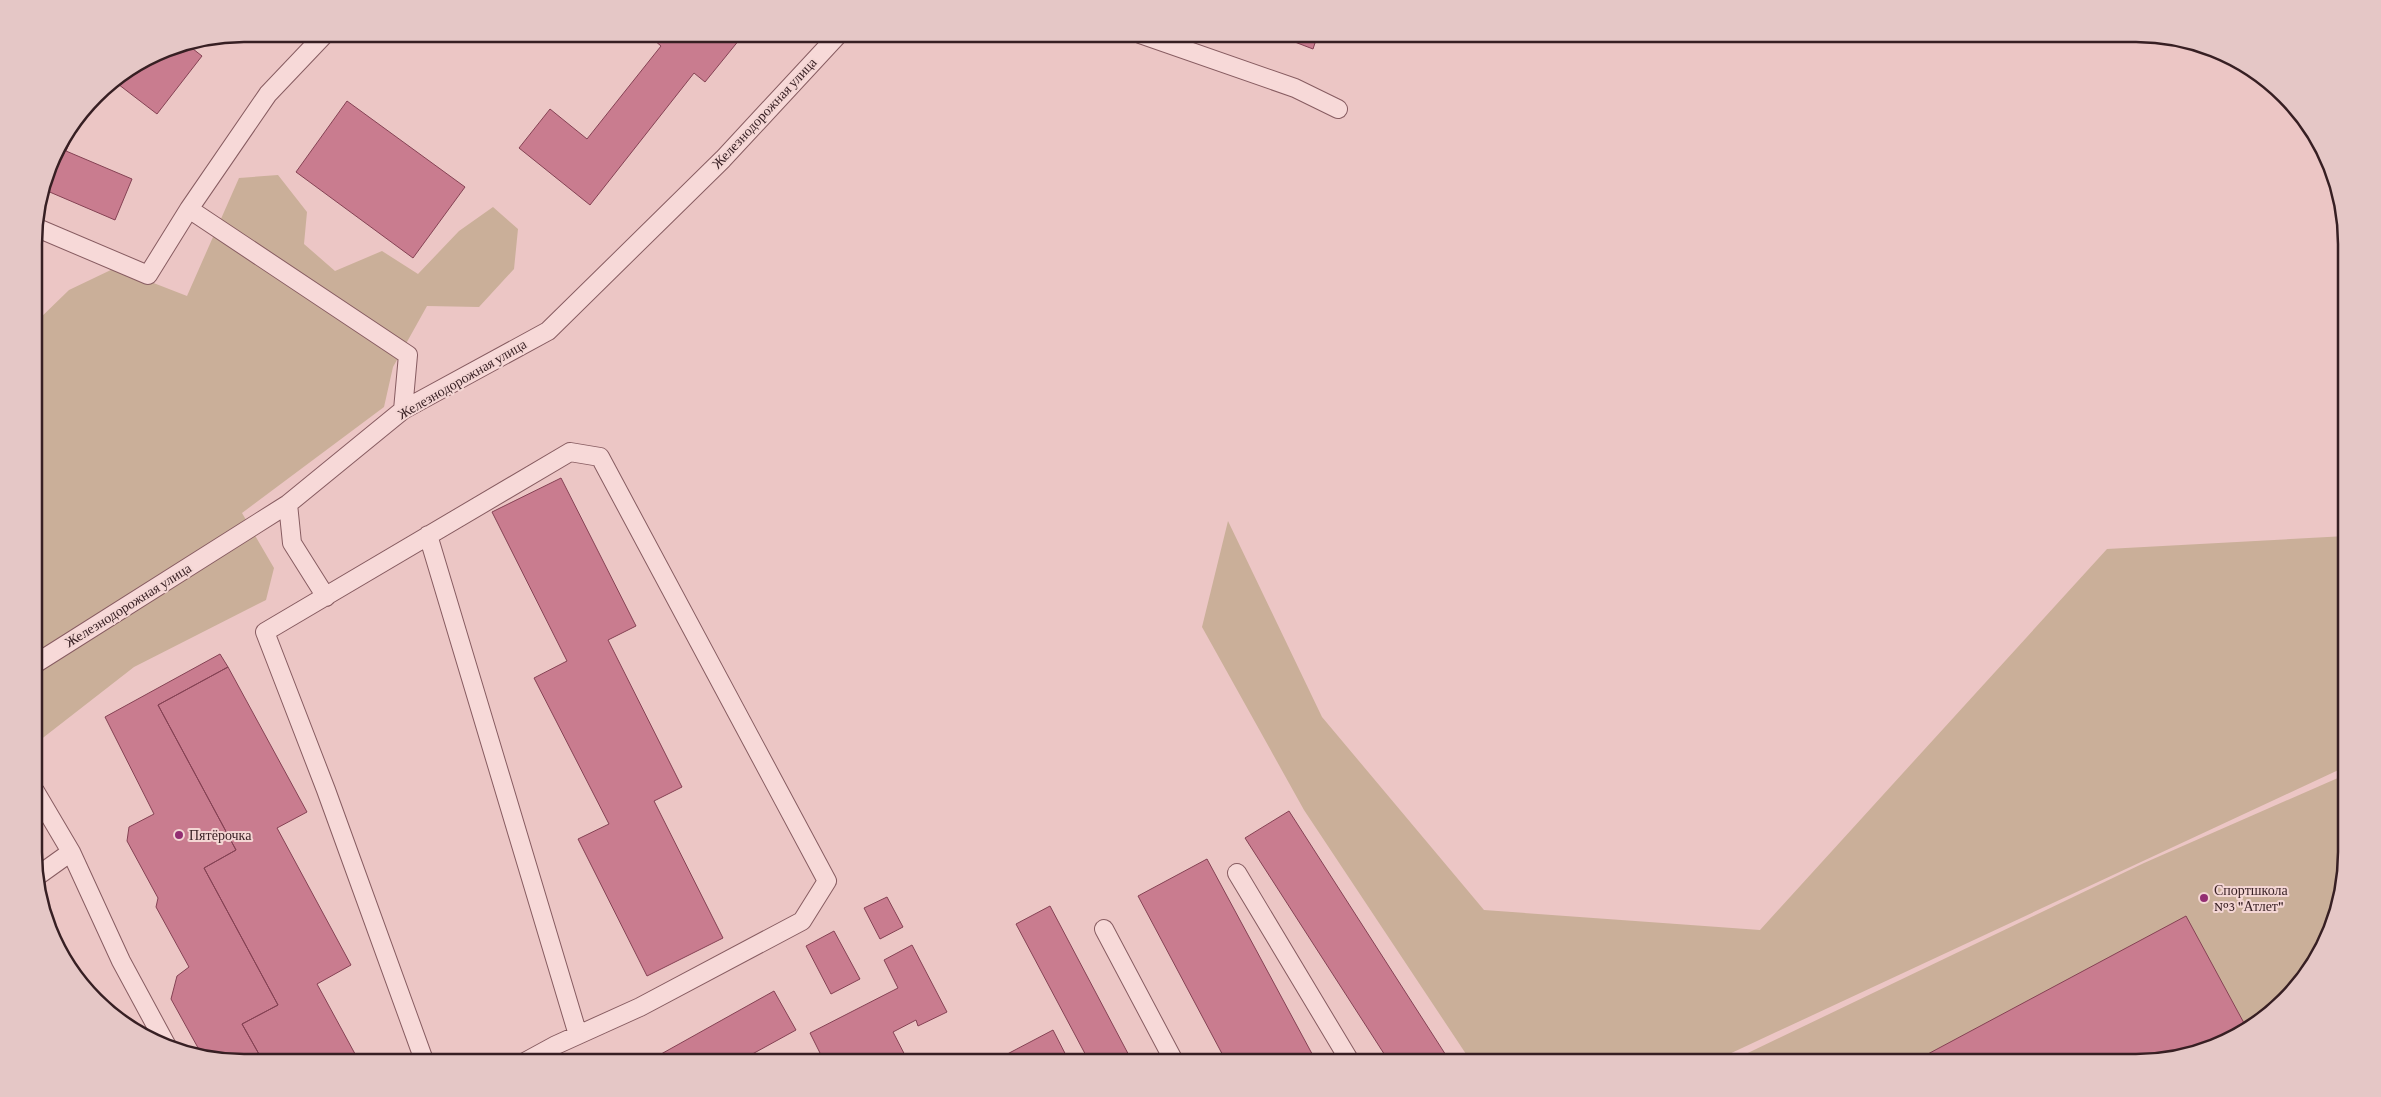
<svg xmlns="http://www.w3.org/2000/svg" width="2381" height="1097" viewBox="0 0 2381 1097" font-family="'Crimson Pro',serif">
<rect width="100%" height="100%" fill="#ecc6c5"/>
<!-- green -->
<path fill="#caaf99" d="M278 175 307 212 304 244 335 271 382 251 418 274 459 231 493 207 518 229 514 269 479 307 427 306 393 367 384 407 242 513 274 568 266 600 134 667 35 744 34 324 69 290 115 268 187 296 239 178Z
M1228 521 1322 717 1484 910 1760 930 2107 549 2346 536 2347 766 1710 1063H1472L1304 810 1202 627Z
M2347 774V852L2331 933 2295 991 2254 1028 2204 1052 2150 1063H1727L2144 863Z"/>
<!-- building -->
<path fill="#c97c8f" stroke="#854254" d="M647 34H744L705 82 694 73 590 205 519 148 550 109 587 139 661 46Z
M1274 34H1318L1313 49Z
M188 45 202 56 157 114 114 81 164 50Z
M347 101 465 187 413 258 296 172Z
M78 122 66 151 132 179 115 220 45 190 55 152Z
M561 478 636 626 608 640 682 787 654 801 723 938 647 976 578 839 609 824 534 678 567 661 492 512Z
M220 654 228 667 158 705 236 850 204 868 278 1005 242 1024 264 1063H245L202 1055 171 999 177 976 189 967 156 907 158 898 127 841 129 827 154 814 105 717Z
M228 667 307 812 277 828 351 965 317 984 360 1063H264L242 1024 278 1005 204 868 236 850 158 705Z
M1289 811 1451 1063H1390L1245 838Z
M1207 859 1317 1063H1227L1138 896Z
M887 897 903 927 880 939 864 908Z
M1050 906 1133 1063H1090L1016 924Z
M2186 916 2244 1023 2181 1057 2150 1063H1911Z
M834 931 860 979 831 994 806 946Z
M912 945 947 1012 918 1026 916 1020 893 1032 909 1063H825L810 1033 898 988 884 960Z
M774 991 796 1030 736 1063H645Z
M1053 1030 1070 1063H995L994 1061Z"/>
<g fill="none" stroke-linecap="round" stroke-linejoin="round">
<defs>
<path id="service" d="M1140 34 1295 88 1338 109
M189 209 408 355 403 410
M35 227 148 275 189 209 268 94 325 34
M288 504 292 543 326 597
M428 535 578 1035
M35 664 288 504 403 410 548 331 723 159 839 34
M35 791 71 852 121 961 168 1048
M1237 873 1351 1063
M36 877 71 852
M1104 929 1175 1063
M425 1063 326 790 265 632 570 452 600 457 827 881 802 921 640 1007 556 1045 523 1063"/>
</defs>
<!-- service casing -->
<use href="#service" stroke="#875c61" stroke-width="20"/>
<!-- service -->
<use href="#service" stroke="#f7d9d8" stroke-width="18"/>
</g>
<!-- markers -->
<g fill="#932e72" stroke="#f4d6d4" stroke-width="2">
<circle cx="179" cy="835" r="5"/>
<circle cx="2204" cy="898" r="5"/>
</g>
<g text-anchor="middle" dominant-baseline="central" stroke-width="4" stroke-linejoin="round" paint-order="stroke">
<!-- street labels -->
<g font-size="14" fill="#371f23" stroke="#f4d6d4">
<text transform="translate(764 113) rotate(-47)">Железнодорожная улица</text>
<text transform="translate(462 379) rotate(-30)">Железнодорожная улица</text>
<text transform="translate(128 605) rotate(-32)">Железнодорожная улица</text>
</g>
<!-- poi labels -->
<g font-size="14" fill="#371f23" stroke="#f4d6d4" text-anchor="start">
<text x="189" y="835">Пятёрочка</text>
<text x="2214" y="890">Спортшкола<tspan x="2214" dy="16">№3 "Атлет"</tspan></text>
</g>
</g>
<!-- crop -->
<path d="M0 0H2381V1097H0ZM244 42H2136A202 202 0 0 1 2338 244V852A202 202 0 0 1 2136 1054H244A202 202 0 0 1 42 852V244A202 202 0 0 1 244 42Z" fill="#e5c7c6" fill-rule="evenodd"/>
<path fill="none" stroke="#371f23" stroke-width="2.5" d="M244 42H2136A202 202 0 0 1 2338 244V852A202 202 0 0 1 2136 1054H244A202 202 0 0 1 42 852V244A202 202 0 0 1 244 42Z"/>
</svg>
